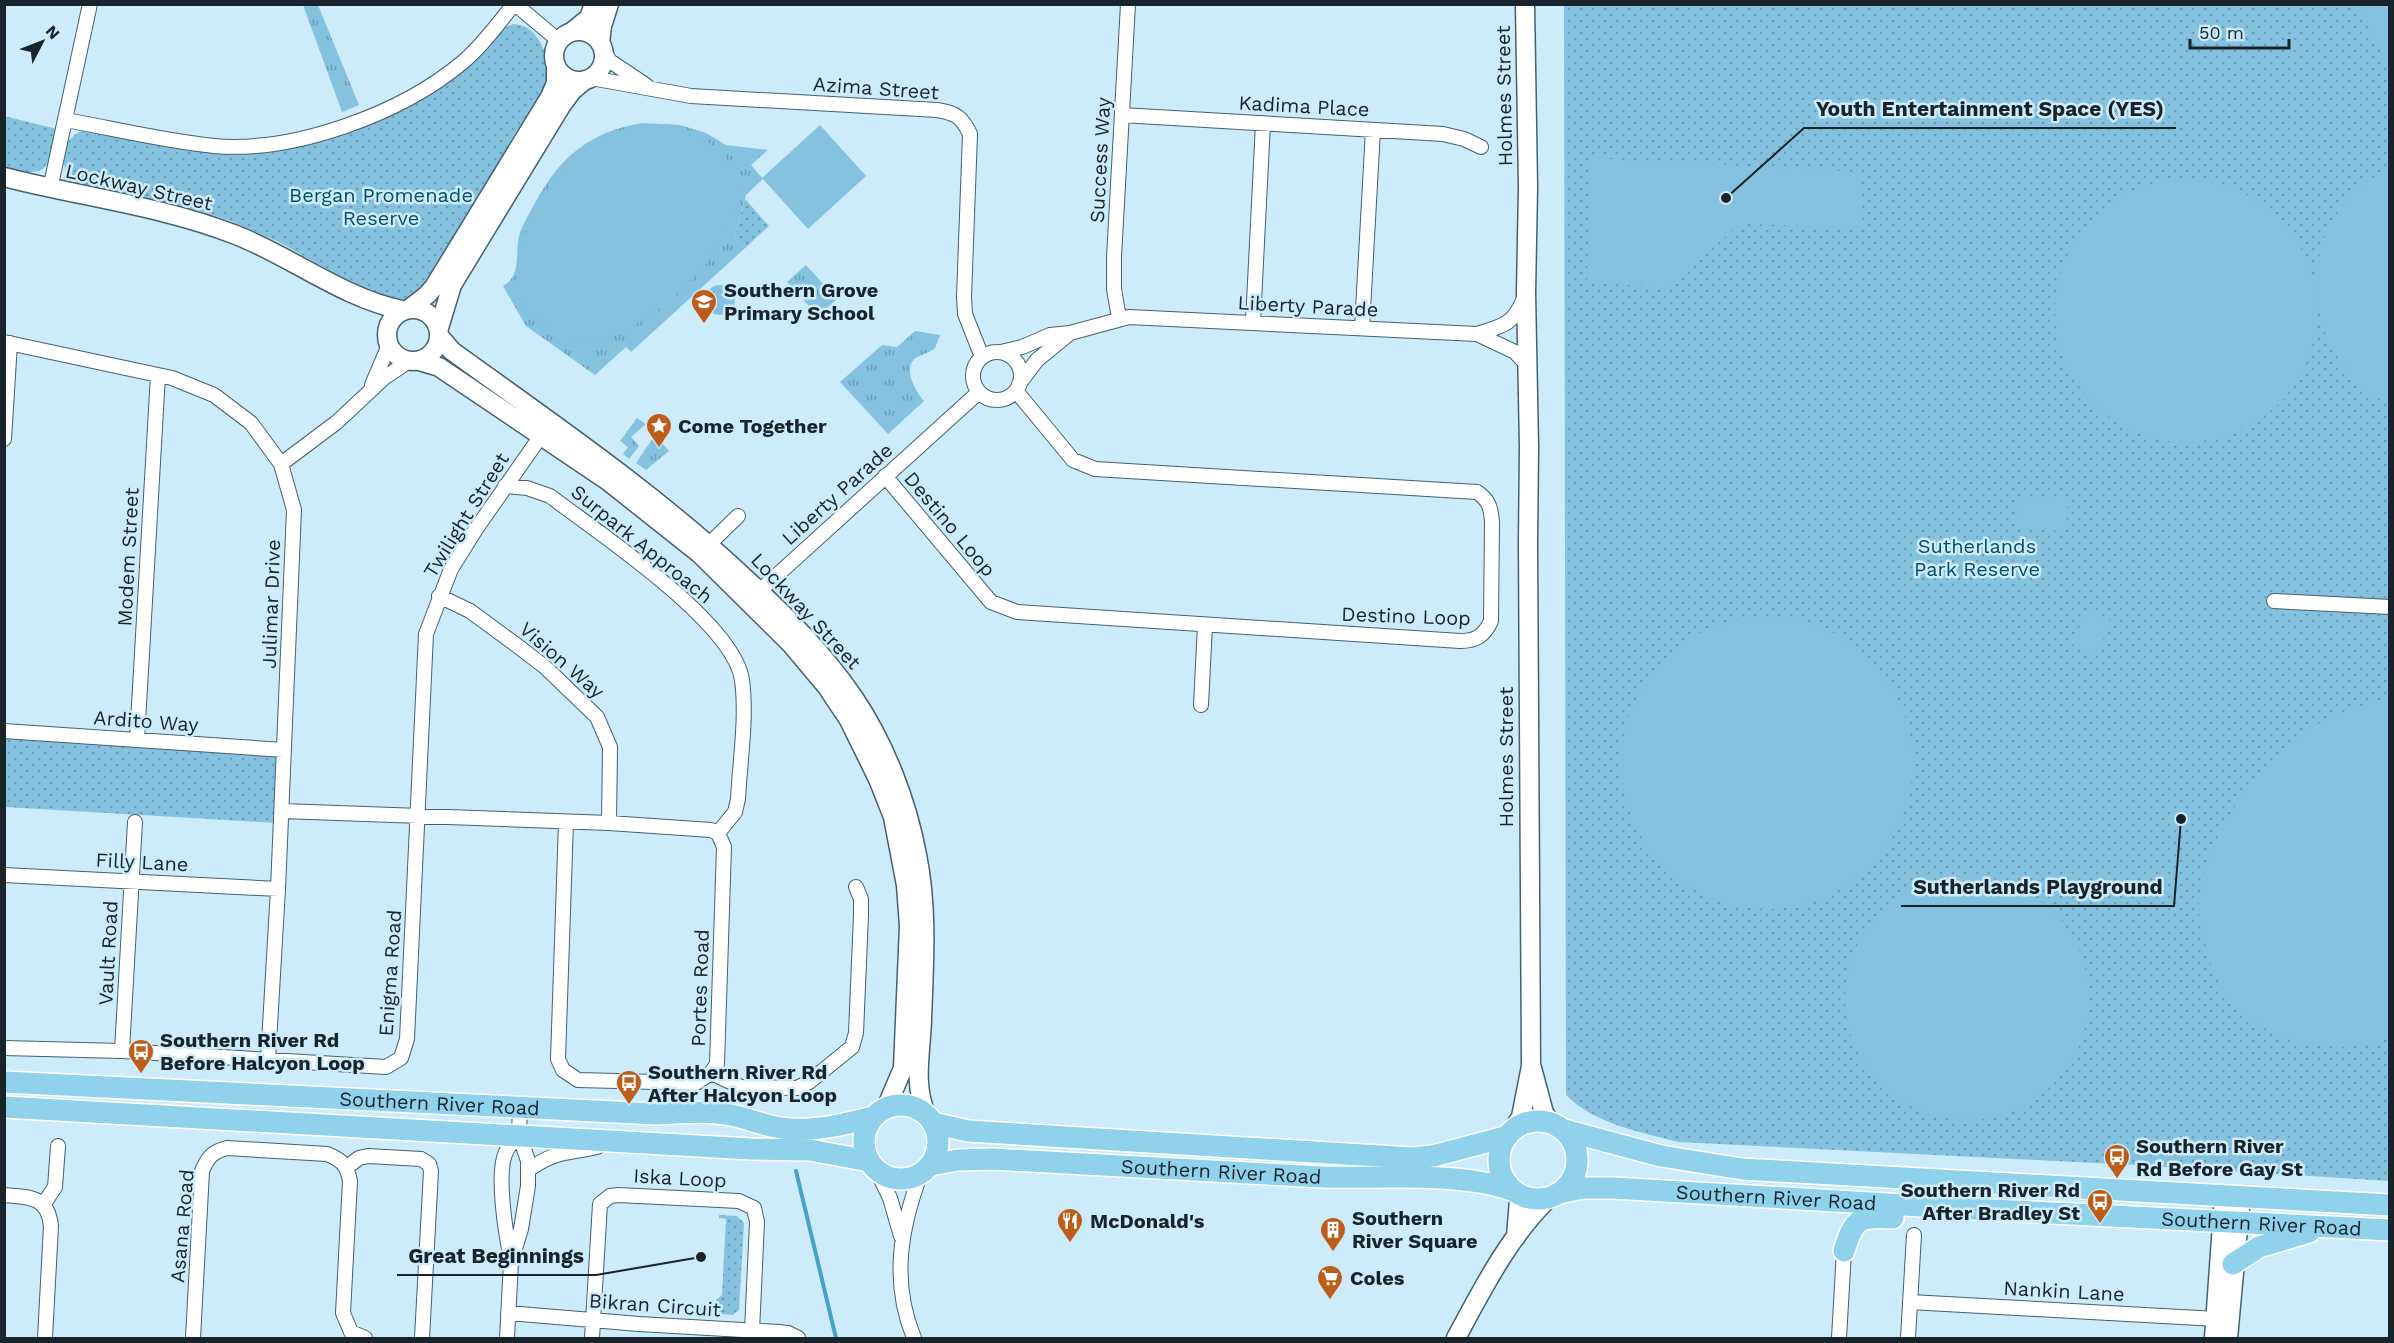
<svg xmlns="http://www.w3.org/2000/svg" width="2394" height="1343" viewBox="0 0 2394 1343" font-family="'Work Sans',sans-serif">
<defs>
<pattern id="grass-tufts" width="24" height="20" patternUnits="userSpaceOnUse" patternTransform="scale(1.5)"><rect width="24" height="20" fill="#85c2e0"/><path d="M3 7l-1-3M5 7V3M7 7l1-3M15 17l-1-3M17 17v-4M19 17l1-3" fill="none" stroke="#6c9db6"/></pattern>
<pattern id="park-dots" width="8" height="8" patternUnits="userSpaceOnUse" patternTransform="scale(1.5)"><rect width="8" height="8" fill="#85c2e0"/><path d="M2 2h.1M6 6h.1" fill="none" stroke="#6c9db6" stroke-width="1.8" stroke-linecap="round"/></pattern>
</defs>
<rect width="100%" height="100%" fill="#ccebfb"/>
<!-- grass -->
<path fill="url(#grass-tufts)" d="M303 5H318L359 105 342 112Z
M642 123 680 125 706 133 726 145 768 150 751 165 763 179 746 195 734 238 744 249 631 352 626 347 595 375 526 326 503 286C523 275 514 251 520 232 524 222 530 212 535 203 560 157 589 132 642 123Z
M806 265 837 299 818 316 787 282Z
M705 300a15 15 0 1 1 30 0a15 15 0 1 1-30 0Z
M915 331 940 335 935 348C929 353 923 354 917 357 901 367 916 392 924 401L888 434 840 382 882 345 897 347Z
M637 418 646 424 631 437 639 446 629 459 623 454 628 447 620 441Z
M655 435 669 451 646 470 636 463Z"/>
<!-- park -->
<path fill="url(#park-dots)" d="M1564 5H2389V1181L2135 1165 1679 1142C1640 1132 1595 1124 1566 1095Z
M513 24C526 25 533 30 540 42 559 76 540 99 523 130L518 129 507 148 510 152 477 205 473 204 461 223 464 227 434 275 406 304 375 297 281 243 228 220 200 211 81 185C57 175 58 140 82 131L299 145 322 141 380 119 500 30Z
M4 116 57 129C48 169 49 179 5 168Z
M745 199 769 226 744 249 734 238Z
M4 738 280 754 277 823 5 807Z
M719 1215 737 1216 744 1223 739 1310 733 1315 691 1311V1304L716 1306V1300L722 1295 726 1219 719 1218Z"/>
<!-- pitch -->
<path fill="#85c2e0" d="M2357 5H2389V68Z
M669 124C697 132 733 151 738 184 749 246 619 371 557 334 481 288 535 183 591 144 614 128 641 125 669 124Z
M820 125 866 176 808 229 762 178Z
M1590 158 1861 172 1863 227 1740 224 1668 287 1587 283Z
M2389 168V405C2294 353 2290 218 2389 168Z
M2055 311a131 131 0 1 1 262 0a131 131 0 1 1-262 0Z
M2018 497 2068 499 2066 531 2016 529Z
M2092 609 2114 624 2091 657 2069 642Z
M1621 763a146 146 0 1 1 292 0a146 146 0 1 1-292 0Z
M2389 698V1038C2361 1050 2321 1049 2292 1040 2252 1028 2221 998 2209 958 2204 939 2197 919 2199 900 2206 834 2254 771 2306 732 2329 714 2361 706 2389 698Z
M1845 998a122 122 0 1 1 244 0a122 122 0 1 1-244 0Z"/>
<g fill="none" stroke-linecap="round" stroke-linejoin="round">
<!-- stream -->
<path stroke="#48a1c8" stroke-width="4" d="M796 1171 836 1338"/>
<defs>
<path id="street" d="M515 4 559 41
M603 50 610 61 647 86
M591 78 691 96 937 110C956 113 962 117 970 134L964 297 965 314 982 357
M1122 115 1443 134 1464 139 1481 147
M66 120C115 129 164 141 214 146 294 153 401 114 463 62 482 46 498 24 514 4
M50 189 90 4
M1119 318 1114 289V257L1128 4
M1253 322 1263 123
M1362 328 1373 130
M1477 334 1515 352 1528 366
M4 342 172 378 214 395 251 423 281 464 294 510 278 889 268 1060
M1001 352 1022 347 1050 335 1070 333 1129 317 1477 334C1503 326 1514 324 1524 298
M973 376a24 24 0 1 1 48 0a24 24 0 1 1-48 0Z
M1019 384 1037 360 1070 333
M372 385 389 345
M4 439 10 343
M281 464 337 422 384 378 409 361
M885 476 991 602 1017 612 1460 641C1476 641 1484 636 1491 621L1492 522C1491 508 1489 500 1477 492L1095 469 1073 460 1016 391
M505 486 527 488 550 496C597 532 734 622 742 680 747 718 740 760 738 799L735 812 718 833
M703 550 738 516
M439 596 470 611 515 644 545 667 597 717 610 747 609 823
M754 596 979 392
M2274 601 2390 607
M1201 705 1205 625
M4 731 284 750
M137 740 158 375
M282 811 609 823 711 830 718 833 724 847 717 1064 711 1073 696 1083 578 1080 563 1070 558 1059 566 822
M4 875 278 889
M4 1048 122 1051 386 1067 401 1058 407 1039 426 634 451 569 476 529 545 430
M122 1051 135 822
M711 1073 741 1087 797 1088 809 1082 852 1047 856 1033 861 915V899L856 887
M347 1167 359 1158 368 1156 421 1159 429 1164 431 1171 422 1338
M876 1169 890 1198 901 1236
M528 1170C557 1150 566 1154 597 1147
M4 1195C29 1197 48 1196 51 1226L45 1338
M43 1205 55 1187 58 1146
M511 1259C506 1235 495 1170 507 1150 510 1144 515 1139 519 1134
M1910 1302 2217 1319
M508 1313 639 1324 779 1332 788 1333 798 1338
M193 1338 202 1171C208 1157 212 1152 227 1148L327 1154C342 1160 347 1165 350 1181L343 1313 351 1332 365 1338
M507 1338 511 1262 521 1229 528 1186V1161L519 1134 520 1108
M592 1338 600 1204 610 1196 618 1195 739 1201 754 1208 757 1222 752 1331
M914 1338C891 1282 900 1229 921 1173
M1839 1338 1844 1251
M1908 1338 1914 1235"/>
<path id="secondary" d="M573 31 589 18 594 4
M554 56a25 25 0 1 1 50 0a25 25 0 1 1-50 0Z
M600 43 602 26 609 4
M4 177C82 197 162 206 236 235 292 257 343 298 402 310
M387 335a26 26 0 1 1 52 0a26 26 0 1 1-52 0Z
M409 309 427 295 434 287 550 97 556 83V65
M439 328 452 285 561 106 572 91 585 80
M439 336 452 351C553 424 656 494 747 580 786 616 824 654 854 698 885 744 907 801 917 855 928 909 924 964 922 1019 921 1055 913 1081 926 1115
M419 361 439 367 608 481 700 554 791 644 827 687 849 720 878 779 893 817 906 885 909 926 903 1068 886 1108
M1532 1068 1544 1113 1551 1123
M1513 1129 1521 1117 1531 1066 1528 543 1529 447 1526 293 1528 187 1525 4
M1516 1237 1519 1200 1517 1194
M1456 1338C1482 1290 1509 1236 1549 1198
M2214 1338 2224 1196
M2228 1338 2241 1197"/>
<g id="primary">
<path id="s1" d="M4 1082 656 1114C681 1113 706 1110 731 1115 751 1119 769 1128 790 1129 818 1131 846 1124 873 1117"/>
<circle cx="901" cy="1142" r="37"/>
<path d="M4 1107 751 1149 810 1150 869 1161"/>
<circle cx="1538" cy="1160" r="39"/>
<path d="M933 1123 968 1131 1412 1158 1433 1156 1505 1137"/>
<path d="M1564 1130 1661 1156 1742 1169 2390 1205"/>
<path id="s2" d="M930 1165 958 1160 992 1159 1322 1177C1380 1179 1457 1171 1512 1190"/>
<path id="s3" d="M1559 1193 1583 1188H1613L1973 1209 2390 1230"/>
<path d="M1844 1251C1854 1218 1859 1216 1893 1218"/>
<path d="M2233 1264 2259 1247 2309 1232"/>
</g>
</defs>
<!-- street casing -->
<use href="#street" stroke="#45616f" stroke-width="16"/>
<!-- secondary casing -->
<use href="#secondary" stroke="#45616f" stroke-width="21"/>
<!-- primary casing -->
<use href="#primary" stroke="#fff" stroke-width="24"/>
<!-- street -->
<use href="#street" stroke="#fff" stroke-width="14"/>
<!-- secondary -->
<use href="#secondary" stroke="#fff" stroke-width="18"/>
<!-- primary -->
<use href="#primary" stroke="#90d1ec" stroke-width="21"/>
</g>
<!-- icons -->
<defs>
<symbol id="school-pin" viewBox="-11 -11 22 30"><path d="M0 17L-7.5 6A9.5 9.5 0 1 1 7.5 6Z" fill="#bd5d1a" stroke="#ccebfb"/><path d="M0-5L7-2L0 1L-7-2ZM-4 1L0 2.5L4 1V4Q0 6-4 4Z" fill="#fff"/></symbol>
<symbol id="sight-pin" viewBox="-11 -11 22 30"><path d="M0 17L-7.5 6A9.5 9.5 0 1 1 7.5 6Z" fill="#bd5d1a" stroke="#ccebfb"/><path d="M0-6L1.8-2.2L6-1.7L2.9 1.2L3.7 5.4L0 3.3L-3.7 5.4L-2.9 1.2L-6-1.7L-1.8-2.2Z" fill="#fff"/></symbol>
<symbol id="bus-pin" viewBox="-11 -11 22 30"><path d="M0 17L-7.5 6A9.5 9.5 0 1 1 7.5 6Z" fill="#bd5d1a" stroke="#ccebfb"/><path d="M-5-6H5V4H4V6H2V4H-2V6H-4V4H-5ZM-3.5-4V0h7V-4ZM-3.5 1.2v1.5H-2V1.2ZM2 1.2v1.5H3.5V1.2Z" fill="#fff"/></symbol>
<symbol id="restaurant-pin" viewBox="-11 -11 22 30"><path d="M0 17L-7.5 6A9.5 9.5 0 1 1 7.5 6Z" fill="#bd5d1a" stroke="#ccebfb"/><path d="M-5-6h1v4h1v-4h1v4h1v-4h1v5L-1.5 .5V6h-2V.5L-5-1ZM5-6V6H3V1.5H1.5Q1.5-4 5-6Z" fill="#fff"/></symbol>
<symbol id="building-pin" viewBox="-11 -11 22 30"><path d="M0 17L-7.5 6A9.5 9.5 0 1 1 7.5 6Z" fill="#bd5d1a" stroke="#ccebfb"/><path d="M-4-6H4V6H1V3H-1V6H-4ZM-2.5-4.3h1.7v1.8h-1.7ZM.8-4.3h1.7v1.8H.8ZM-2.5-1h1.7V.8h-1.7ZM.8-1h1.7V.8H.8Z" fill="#fff"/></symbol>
<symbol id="supermarket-pin" viewBox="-11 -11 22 30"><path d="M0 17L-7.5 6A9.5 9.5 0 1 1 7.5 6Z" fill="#bd5d1a" stroke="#ccebfb"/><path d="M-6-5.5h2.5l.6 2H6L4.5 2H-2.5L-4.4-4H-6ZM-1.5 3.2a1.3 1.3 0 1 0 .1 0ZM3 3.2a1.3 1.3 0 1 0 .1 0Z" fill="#fff"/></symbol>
</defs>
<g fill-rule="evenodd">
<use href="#school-pin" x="689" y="287" width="30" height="40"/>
<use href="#sight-pin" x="644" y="411" width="30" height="40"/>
<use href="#bus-pin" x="126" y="1037" width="30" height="40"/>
<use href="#bus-pin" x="614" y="1068" width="30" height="40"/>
<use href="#bus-pin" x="2102" y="1142" width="30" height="40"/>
<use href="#bus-pin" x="2085" y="1187" width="30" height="40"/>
<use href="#restaurant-pin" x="1055" y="1206" width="30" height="40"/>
<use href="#building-pin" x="1318" y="1215" width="30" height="40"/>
<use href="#supermarket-pin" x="1315" y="1263" width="30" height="40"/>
</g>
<g text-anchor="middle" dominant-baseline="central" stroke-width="5" stroke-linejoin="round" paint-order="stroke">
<!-- street labels -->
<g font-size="20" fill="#18242a" stroke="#ccebfb">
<text transform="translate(876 88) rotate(4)">Azima Street</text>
<text transform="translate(1504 96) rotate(-91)">Holmes Street</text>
<text transform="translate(1304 106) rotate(3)">Kadima Place</text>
<text transform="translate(1100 160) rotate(-87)">Success Way</text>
<text transform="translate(139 187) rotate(13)">Lockway Street</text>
<text transform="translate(1308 306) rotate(3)">Liberty Parade</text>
<text transform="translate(837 494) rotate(-42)">Liberty Parade</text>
<text transform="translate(466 515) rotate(-58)">Twilight Street</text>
<text transform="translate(950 524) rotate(50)">Destino Loop</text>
<text transform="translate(642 544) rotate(39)">Surpark Approach</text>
<text transform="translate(128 557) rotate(-87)">Modem Street</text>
<text transform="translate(271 604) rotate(-88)">Julimar Drive</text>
<text transform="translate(806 611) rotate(47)">Lockway Street</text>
<text transform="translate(1406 616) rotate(2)">Destino Loop</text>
<text transform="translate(562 660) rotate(41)">Vision Way</text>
<text transform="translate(146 721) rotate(4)">Ardito Way</text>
<text transform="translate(1506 757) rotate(-90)">Holmes Street</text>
<text transform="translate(142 862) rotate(3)">Filly Lane</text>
<text transform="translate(108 953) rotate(-87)">Vault Road</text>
<text transform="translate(390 973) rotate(-86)">Enigma Road</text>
<text transform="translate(700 988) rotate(-88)">Portes Road</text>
<text stroke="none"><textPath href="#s1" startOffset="436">Southern River Road</textPath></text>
<text stroke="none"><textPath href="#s2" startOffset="292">Southern River Road</textPath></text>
<text transform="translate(680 1178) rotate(3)">Iska Loop</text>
<text stroke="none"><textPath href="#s3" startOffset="218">Southern River Road</textPath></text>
<text stroke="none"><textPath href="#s3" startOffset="704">Southern River Road</textPath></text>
<text transform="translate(182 1226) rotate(-85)">Asana Road</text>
<text transform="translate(2064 1291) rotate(3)">Nankin Lane</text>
<text transform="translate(655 1305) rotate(4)">Bikran Circuit</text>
</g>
<!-- park labels -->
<g font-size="20" fill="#004e69" stroke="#ccebfb">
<text x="381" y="195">Bergan Promenade<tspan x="381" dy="23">Reserve</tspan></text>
<text x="1977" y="546">Sutherlands<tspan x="1977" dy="23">Park Reserve</tspan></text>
</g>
<!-- poi labels -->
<g font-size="20" font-weight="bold" fill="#18242a" stroke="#ccebfb" text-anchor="start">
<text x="724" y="290">Southern Grove<tspan x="724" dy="23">Primary School</tspan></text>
<text x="678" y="426">Come Together</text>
<text x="160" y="1040">Southern River Rd<tspan x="160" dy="23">Before Halcyon Loop</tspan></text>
<text x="648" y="1072">Southern River Rd<tspan x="648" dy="23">After Halcyon Loop</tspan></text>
<text x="2136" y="1146">Southern River<tspan x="2136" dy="23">Rd Before Gay St</tspan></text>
<text x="2080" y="1190" text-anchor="end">Southern River Rd<tspan x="2080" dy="23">After Bradley St</tspan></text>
<text x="1352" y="1218">Southern<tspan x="1352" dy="23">River Square</tspan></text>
<text x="1090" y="1221">McDonald's</text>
<text x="1350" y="1278">Coles</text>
</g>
</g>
<!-- callouts -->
<path fill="none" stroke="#18242a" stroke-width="2" d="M1726 198L1804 128H2176M2181 819L2174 906H1901M701 1257L596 1275H397"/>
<g fill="#18242a" stroke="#ccebfb" stroke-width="2">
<circle cx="1726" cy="198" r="6"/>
<circle cx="2181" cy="819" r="6"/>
<circle cx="701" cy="1257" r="6"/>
</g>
<g font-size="21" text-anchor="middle" font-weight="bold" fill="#18242a" stroke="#ccebfb" stroke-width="5" stroke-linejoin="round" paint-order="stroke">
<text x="1990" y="116">Youth Entertainment Space (YES)</text>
<text x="2038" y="894">Sutherlands Playground</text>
<text x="496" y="1263">Great Beginnings</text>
</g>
<!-- border -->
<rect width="2394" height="1343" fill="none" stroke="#18242a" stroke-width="12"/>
<!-- north arrow -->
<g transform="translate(42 42) rotate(48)" stroke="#ccebfb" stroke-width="4.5" paint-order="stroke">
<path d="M0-4.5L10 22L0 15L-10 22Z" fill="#18242a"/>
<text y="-9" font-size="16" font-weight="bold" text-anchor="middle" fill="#18242a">N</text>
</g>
<!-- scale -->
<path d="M2190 39v9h99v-9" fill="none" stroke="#18242a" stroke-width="3"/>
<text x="2199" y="39" font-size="18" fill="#18242a" stroke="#ccebfb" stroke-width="4.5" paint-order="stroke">50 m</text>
</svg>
